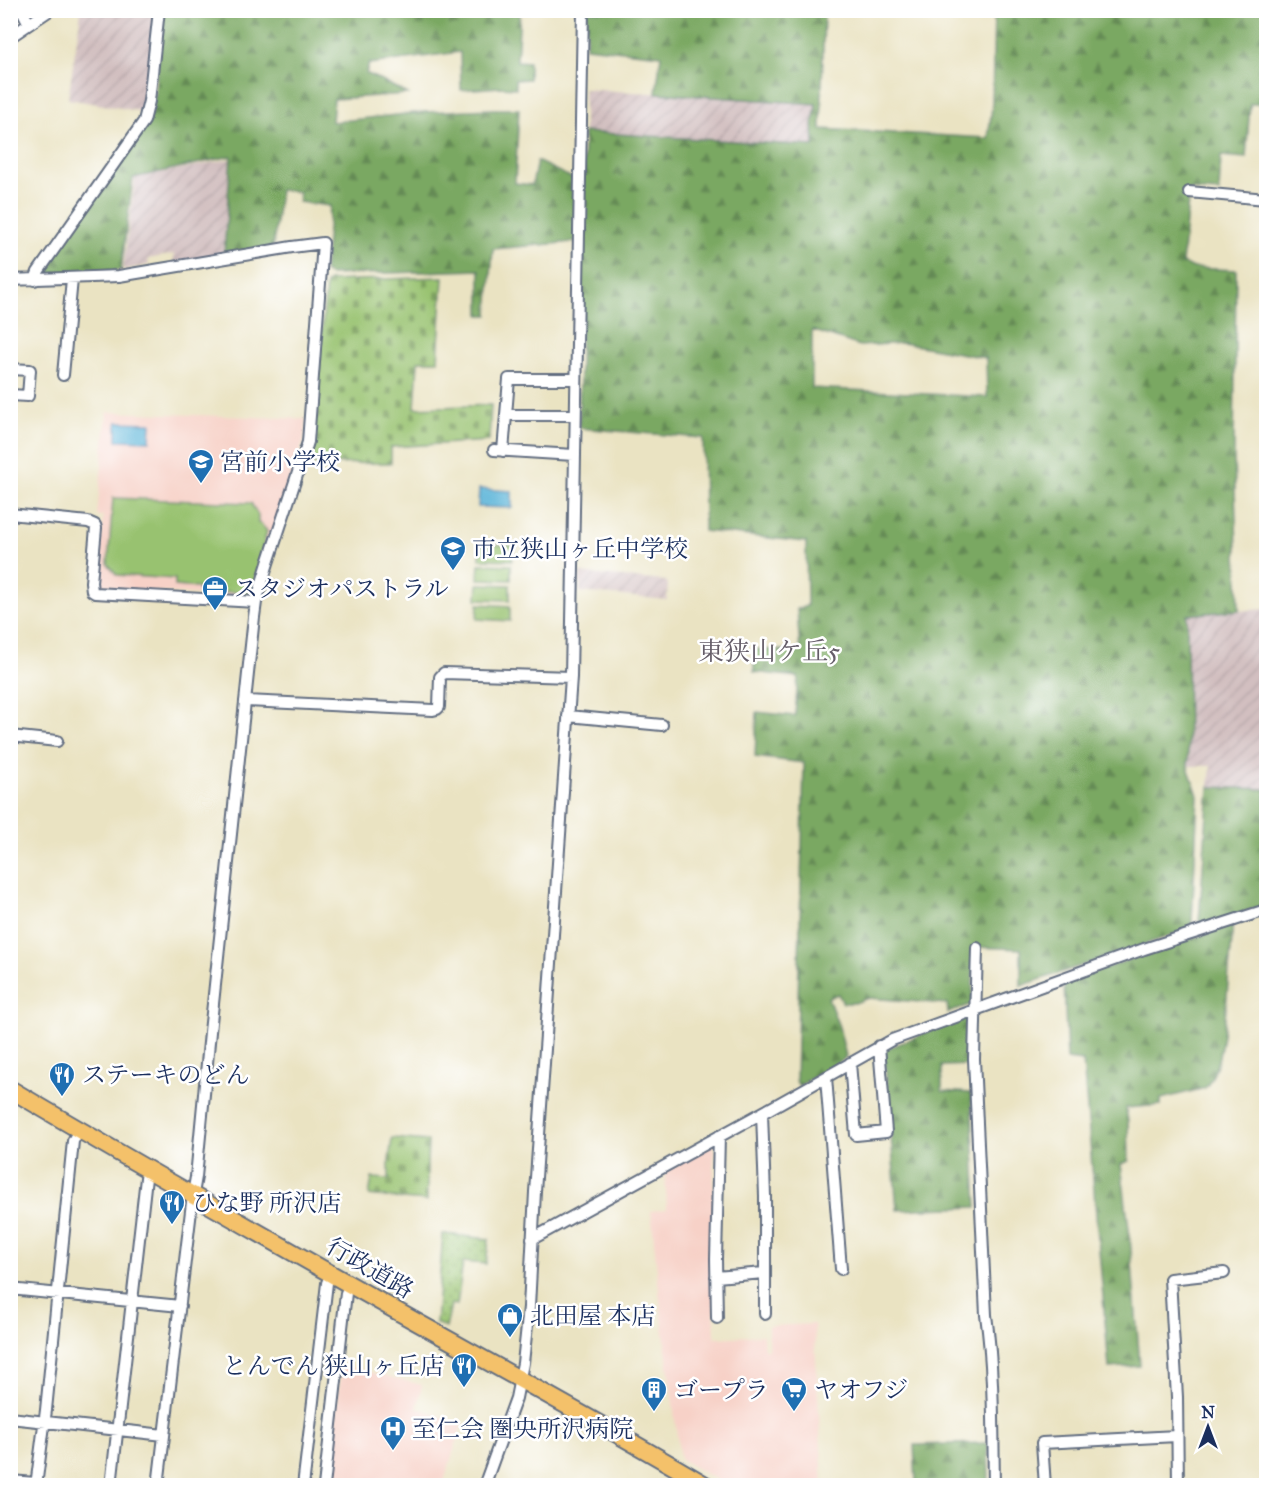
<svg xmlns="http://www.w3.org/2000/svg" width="1277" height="1496" viewBox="0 0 1277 1496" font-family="'IM FELL Great Primer','Noto Serif JP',serif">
<defs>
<pattern id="industrial-furrows" width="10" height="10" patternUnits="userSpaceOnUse" patternTransform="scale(1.5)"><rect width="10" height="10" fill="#d2bfc0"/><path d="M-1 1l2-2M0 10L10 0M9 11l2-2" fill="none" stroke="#b4a4a7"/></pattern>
<pattern id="grass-dots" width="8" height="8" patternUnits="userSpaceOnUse" patternTransform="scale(1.5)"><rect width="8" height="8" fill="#98c26f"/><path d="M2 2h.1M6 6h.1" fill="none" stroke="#7b9e5e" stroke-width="1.8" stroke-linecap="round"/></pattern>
<pattern id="forest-firs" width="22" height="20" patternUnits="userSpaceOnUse" patternTransform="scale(1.5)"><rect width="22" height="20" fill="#7aa862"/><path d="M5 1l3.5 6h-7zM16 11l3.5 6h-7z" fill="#638954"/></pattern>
<pattern id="cemetery-stones" width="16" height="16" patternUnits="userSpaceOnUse" patternTransform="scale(1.5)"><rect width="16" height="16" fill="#98c26f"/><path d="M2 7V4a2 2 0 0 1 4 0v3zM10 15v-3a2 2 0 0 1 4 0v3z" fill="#7b9e5e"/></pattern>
</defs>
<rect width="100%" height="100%" fill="#fff"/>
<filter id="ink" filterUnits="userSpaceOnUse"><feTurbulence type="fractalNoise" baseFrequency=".0167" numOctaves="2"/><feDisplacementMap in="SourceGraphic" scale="12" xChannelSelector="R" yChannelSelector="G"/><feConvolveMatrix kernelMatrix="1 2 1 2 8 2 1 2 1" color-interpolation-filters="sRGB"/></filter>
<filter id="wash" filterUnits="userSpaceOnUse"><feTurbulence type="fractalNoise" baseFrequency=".008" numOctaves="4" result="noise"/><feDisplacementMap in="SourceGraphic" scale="24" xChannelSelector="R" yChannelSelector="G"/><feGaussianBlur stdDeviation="1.35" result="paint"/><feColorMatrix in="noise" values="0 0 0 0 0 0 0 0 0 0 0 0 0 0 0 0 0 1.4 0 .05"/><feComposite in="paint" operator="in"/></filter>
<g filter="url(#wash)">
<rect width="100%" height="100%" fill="#eae3c2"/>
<!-- built -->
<path fill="#f7d1c7" d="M107 412 306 419 304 440 253 595 248 597 102 589 97 584 103 516H97Z
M714 1143 713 1259 715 1338 763 1335 764 1349H768V1326L814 1324 823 1485H726L680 1459 661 1310 651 1211 667 1209 665 1172Z
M342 1365 422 1385 417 1408 462 1424 443 1485 328 1486Z"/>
<!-- industrial -->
<path fill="url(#industrial-furrows)" d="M81 11H157L144 112 68 99Z
M584 89 816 103 813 124 814 146 584 132Z
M230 159 223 255 173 264 174 254 148 259 149 265 123 270 135 178Z
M580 573 666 581 668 584 667 600 580 592Z
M1266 609V789L1209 787 1211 766H1189L1187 614Z"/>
<!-- grass -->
<path fill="url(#grass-dots)" stroke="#5a7866" stroke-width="1.5" d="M443 1234 489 1239 486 1264 463 1262 457 1305 451 1304 446 1328 436 1323Z"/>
<!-- forest -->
<path fill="url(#forest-firs)" stroke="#4a6c60" stroke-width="1.5" fill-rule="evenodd" d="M162 11H520L517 61 529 62V79L515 80 516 88 501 87 461 90 460 52 369 64 366 73 408 94 334 99 332 122 424 112 492 109H519L515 183 532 185 537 161 576 180 575 242 493 249 488 315H480V270L329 275 324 272 330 206 299 202V192L280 190 273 247 224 254 231 156 133 178 121 270 53 276 45 270 149 121 154 104Z
M587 11H824L821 129 988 138 992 107 994 11H1266V104H1250L1246 158 1221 156 1219 192 1189 190 1182 263 1194 268 1236 270 1234 457 1239 610 1187 615 1188 767 1198 795 1192 922 1187 930 1021 986V949L974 947 972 1004 948 1013 947 1004 868 998 855 1003H843L838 994 828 998 839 1027 846 1056 843 1060 799 1086 796 1081 804 763 755 757 757 712 795 716 798 677 754 672V649L800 651 797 609 807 606 806 542 704 531 703 438 579 428 584 132 814 146 813 124 816 104 656 93 661 55 586 47ZM812 330 860 346 903 343 986 358 987 397 812 388Z
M1209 787 1266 789V905L1206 924 1199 921Z
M1232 925C1233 940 1230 956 1229 971 1226 1001 1225 1066 1205 1088L1161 1099V1105L1126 1108 1128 1121 1129 1161 1121 1164 1130 1237 1140 1366 1109 1368 1083 1061 1067 1059 1064 982Z
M966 1016 971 1020 970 1065 942 1066V1091L971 1093 977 1207 897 1210 884 1050Z
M988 1443 989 1485 897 1486 898 1482 916 1483 914 1445Z"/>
<!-- cemetery -->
<path fill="url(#cemetery-stones)" stroke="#5a7866" stroke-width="1.5" d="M443 277 438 361H418L415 408 491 405 489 441 391 447V463L306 464 312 449 326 284 329 281Z
M392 1138 428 1141 427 1164V1201L402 1199 369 1195 372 1178 389 1179V1161Z"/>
<!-- pitch -->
<path fill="#98c26f" stroke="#5a7866" stroke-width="1.5" d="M113 498 251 503 258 515V523L262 525 267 531 253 590 248 593 198 590V588L175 586V579L117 575 108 564Z
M480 544 513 545 512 560 480 559Z
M479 564 511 565V580L478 579Z
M478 584 510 585V600L477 599Z
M478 604 510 606V621L477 619Z"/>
<!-- water -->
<path fill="#5ab4d8" stroke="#3a729b" stroke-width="1.5" d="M117 422 151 423 150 441 117 440Z
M479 489 512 491V508L478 507Z"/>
</g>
<g filter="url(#ink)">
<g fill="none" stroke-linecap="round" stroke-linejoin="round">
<defs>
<path id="minor" d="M22 10 29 24
M10 37 50 10
M1189 192 1266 199
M10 280 119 276 292 247 323 243 308 442 268 563 256 602 254 617 210 1032 196 1177 193 1194 158 1486
M35 280 38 272 144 121 149 101 159 10
M10 369 30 370 28 396 10 395
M63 375 72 279
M506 415H575
M494 450 574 455
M503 451 509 379H576
M10 514 88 522 95 525 96 528 91 582 92 591 95 593 256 602
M245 701 433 710 437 709 439 707 440 677 444 673 571 677
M568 716 662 725
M10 736 57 741
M977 948 974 1059 986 1315C994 1372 993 1429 994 1486
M850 1063 856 1135 886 1132 879 1046
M826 1077 841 1269
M762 1113 765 1196V1314
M532 1239 762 1113 892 1040 1144 949 1266 910
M716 1277 764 1273
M10 1289 180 1306
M717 1318 716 1259 719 1136
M10 1418 164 1435
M10 1481 36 1483
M36 1486 46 1410 73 1141 79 1130
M111 1486 147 1169
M303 1486 327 1283 331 1273
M324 1486 346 1293 350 1284
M484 1486 516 1398 523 1363 529 1307 535 1192 571 677 583 10
M1045 1486 1042 1443 1177 1436
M1178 1486 1177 1397 1170 1279 1224 1273"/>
<path id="trunk" d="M10 1089C138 1165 267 1238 395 1310 499 1368 604 1425 707 1486"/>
</defs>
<!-- minor casing -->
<use href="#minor" stroke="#636e81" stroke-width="14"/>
<!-- trunk casing -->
<use href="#trunk" stroke="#636e81" stroke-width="20"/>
<!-- minor -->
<use href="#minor" stroke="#fff" stroke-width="10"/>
<!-- trunk -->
<use href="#trunk" stroke="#f4c16a" stroke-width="16"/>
</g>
</g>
<!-- icons -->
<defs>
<symbol id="school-pin" viewBox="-11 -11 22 30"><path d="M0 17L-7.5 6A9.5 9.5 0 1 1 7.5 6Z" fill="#1f6fb2" stroke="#fff"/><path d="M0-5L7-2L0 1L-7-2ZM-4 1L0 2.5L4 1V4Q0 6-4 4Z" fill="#fff"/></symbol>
<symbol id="office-pin" viewBox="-11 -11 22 30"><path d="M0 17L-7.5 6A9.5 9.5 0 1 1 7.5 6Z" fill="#1f6fb2" stroke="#fff"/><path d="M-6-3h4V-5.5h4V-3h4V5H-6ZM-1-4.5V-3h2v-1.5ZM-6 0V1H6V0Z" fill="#fff"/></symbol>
<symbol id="restaurant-pin" viewBox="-11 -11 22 30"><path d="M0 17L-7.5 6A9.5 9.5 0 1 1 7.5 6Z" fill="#1f6fb2" stroke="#fff"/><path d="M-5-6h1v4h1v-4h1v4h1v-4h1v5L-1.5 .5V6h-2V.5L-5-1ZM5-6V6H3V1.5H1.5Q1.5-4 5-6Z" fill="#fff"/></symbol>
<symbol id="shop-pin" viewBox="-11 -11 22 30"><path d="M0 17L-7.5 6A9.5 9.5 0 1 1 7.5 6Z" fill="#1f6fb2" stroke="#fff"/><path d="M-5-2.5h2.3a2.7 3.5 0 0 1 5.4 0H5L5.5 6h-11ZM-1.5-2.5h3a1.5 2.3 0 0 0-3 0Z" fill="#fff"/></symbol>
<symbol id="building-pin" viewBox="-11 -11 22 30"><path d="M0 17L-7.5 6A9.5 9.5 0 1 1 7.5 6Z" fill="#1f6fb2" stroke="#fff"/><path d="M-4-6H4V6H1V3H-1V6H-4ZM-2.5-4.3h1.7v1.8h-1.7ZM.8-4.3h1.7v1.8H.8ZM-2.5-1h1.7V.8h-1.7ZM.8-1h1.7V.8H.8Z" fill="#fff"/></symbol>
<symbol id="supermarket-pin" viewBox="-11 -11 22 30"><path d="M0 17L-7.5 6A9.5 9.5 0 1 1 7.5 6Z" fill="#1f6fb2" stroke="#fff"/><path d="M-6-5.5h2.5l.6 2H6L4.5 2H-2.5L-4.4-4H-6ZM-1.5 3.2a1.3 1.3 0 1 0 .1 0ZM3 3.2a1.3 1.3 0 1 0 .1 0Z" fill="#fff"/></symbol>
<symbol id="hospital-pin" viewBox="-11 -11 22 30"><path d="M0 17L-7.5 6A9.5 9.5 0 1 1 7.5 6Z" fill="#1f6fb2" stroke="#fff"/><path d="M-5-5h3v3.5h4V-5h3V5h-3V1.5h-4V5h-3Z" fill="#fff"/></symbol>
</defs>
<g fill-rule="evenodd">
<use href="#school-pin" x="186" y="447" width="30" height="40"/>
<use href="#school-pin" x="438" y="534" width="30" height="40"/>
<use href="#office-pin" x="200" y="574" width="30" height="40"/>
<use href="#restaurant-pin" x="47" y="1060" width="30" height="40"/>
<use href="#restaurant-pin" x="157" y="1188" width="30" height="40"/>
<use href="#shop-pin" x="495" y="1301" width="30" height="40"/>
<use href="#restaurant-pin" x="449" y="1351" width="30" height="40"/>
<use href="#building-pin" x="639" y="1375" width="30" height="40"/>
<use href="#supermarket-pin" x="779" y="1375" width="30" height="40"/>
<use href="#hospital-pin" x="378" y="1414" width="30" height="40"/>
</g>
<g text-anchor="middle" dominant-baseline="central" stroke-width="5" stroke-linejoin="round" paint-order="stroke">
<!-- poi labels -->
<g font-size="24" fill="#1b2f5e" stroke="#fff" text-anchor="start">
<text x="220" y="462">宮前小学校</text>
<text x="472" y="549">市立狭山ヶ丘中学校</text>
<text x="234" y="589">スタジオパストラル</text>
<text x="82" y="1075">ステーキのどん</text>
<text x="192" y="1203">ひな野 所沢店</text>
<text x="530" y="1316">北田屋 本店</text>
<text x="444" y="1366" text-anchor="end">とんでん 狭山ヶ丘店</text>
<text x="674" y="1390">ゴープラ</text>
<text x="814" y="1390">ヤオフジ</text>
<text x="412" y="1429">至仁会 圏央所沢病院</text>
</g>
<!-- street labels -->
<g font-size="24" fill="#1b2f5e" stroke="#fff">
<text transform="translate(370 1268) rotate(30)">行政道路</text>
</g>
<!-- neighbourhood labels -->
<g font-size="26" fill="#655d69" stroke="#fff">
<text x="769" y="651">東狭山ケ丘5</text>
</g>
</g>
<!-- margin -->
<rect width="1277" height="1496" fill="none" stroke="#fff" stroke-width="36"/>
<!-- north arrow -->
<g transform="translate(1208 1427)" stroke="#ffffff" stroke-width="4.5" paint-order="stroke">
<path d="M0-4.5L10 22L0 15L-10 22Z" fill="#1b2f5e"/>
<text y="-9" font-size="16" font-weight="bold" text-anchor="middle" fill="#1b2f5e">N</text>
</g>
</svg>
